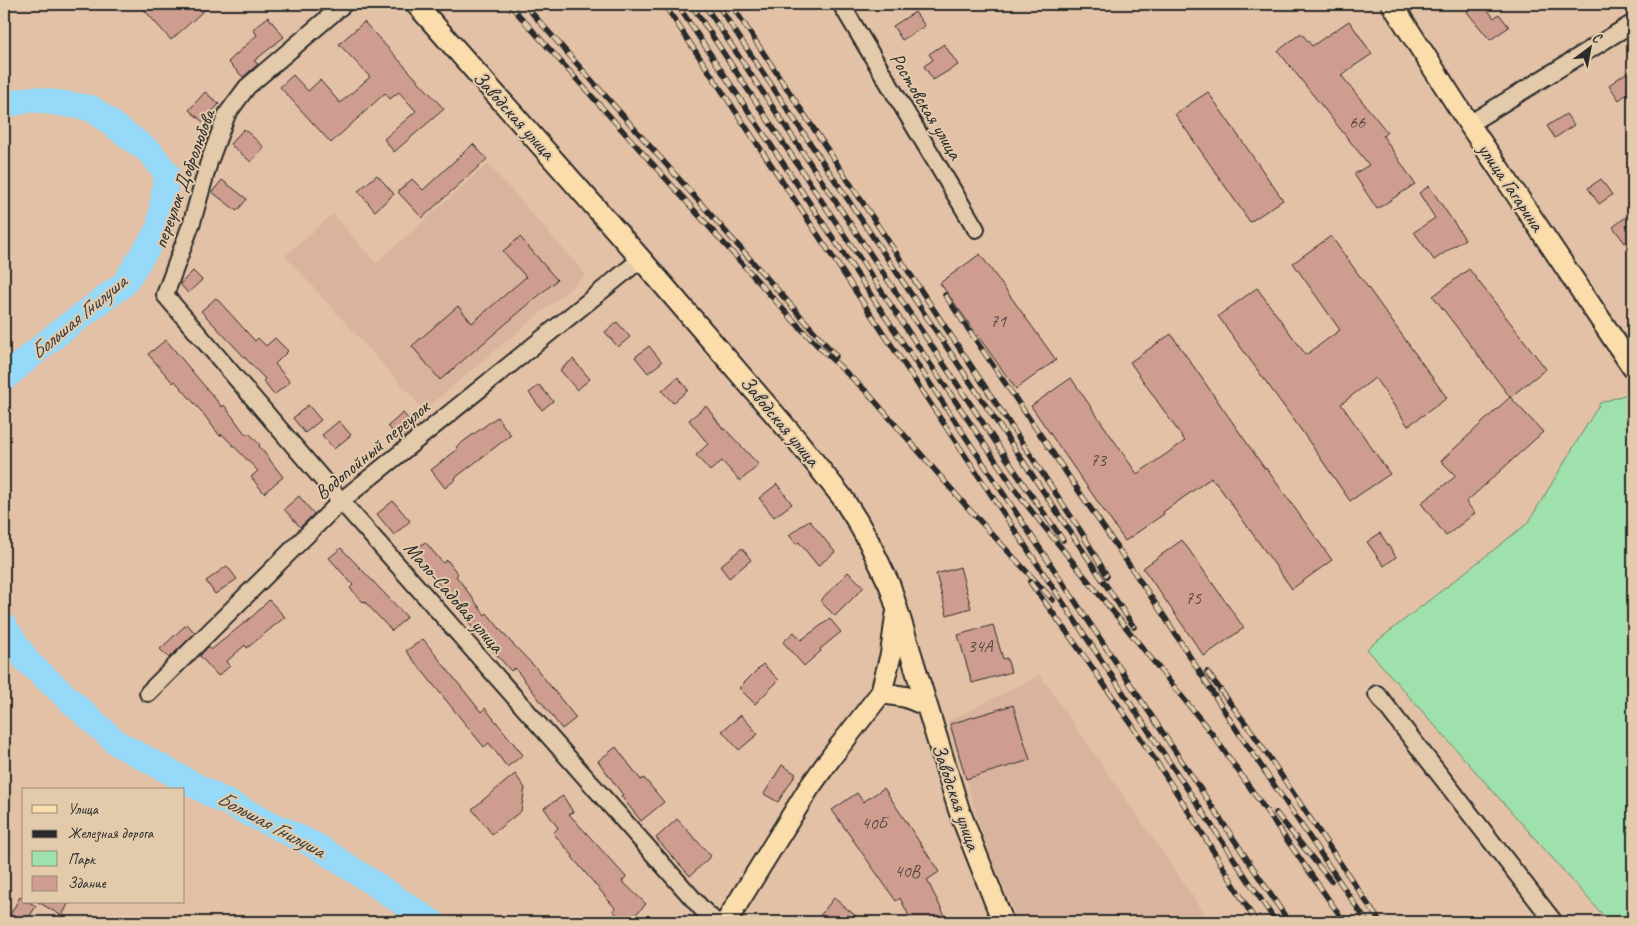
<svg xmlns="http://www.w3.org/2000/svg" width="1637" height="926" viewBox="0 0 1637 926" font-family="Caveat,sans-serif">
<rect width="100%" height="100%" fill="#e3c1a6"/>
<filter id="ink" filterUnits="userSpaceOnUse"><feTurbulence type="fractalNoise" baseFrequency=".02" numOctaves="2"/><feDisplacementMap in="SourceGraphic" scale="10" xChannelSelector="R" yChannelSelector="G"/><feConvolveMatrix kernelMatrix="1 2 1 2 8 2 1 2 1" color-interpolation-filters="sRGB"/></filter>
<g filter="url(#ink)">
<!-- built -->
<path fill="#d9b39d" d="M488 164 586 275 424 410 285 256 333 214 376 263Z
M1040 675 1205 914 1198 922H1019L988 851 948 721Z"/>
<!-- green -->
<path fill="#9fe1ac" stroke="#65866c" d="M1633 392V922H1609L1367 649 1528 523 1600 403Z"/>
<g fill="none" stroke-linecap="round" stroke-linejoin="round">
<!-- river -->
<path stroke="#96d9f8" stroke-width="26" d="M4 105 32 99 91 108 151 153 167 174 159 229 124 284 57 334 4 378
M4 626 27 661 117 743 220 799 320 848 432 922"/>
</g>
<!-- building -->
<path fill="#cf9d8f" stroke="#2b2b2b" d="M139 4H211L171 40Z
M1478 4H1483L1494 18 1499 14 1509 27 1490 40 1467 12Z
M915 12 925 26 902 40 893 26Z
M268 17 284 37 254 61 258 64 243 77 228 62 257 35 253 29Z
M1349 21 1372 54 1341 75 1387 132 1383 136 1415 184 1377 209 1354 174 1369 165 1278 51 1301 33 1312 46Z
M364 22 444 109 394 152 384 139 416 111 399 92 390 99 385 93 331 143 280 87 293 75 308 91 320 80 340 103 370 77 339 44Z
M944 44 958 65 933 80 924 66 933 60 929 54Z
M1633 68V89L1619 100 1609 85Z
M205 92 219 104 203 122 189 110Z
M1208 92 1283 200 1250 222 1175 114Z
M1566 114 1574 125 1555 138 1547 126Z
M244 129 264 147 251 162 230 144Z
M473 144 487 159 422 218 398 192 412 179 423 190Z
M377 175 394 194 375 211 358 191Z
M1601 179 1612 195 1599 204 1588 188Z
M222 180 247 199 237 211 212 192Z
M1429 186 1465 239 1434 260 1414 232 1435 218 1419 193Z
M1626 217 1633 227V237L1625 243 1613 227Z
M1331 236 1447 398 1408 426 1375 378 1341 404 1390 474 1350 501 1299 427 1218 316 1257 288 1306 355 1340 330 1293 263Z
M520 237 557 280 440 380 412 346 458 306 472 323 526 277 503 251Z
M980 254 1056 360 1016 389 940 283Z
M1469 269 1546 369 1510 397 1433 296Z
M193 271 202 280 188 293 180 284Z
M216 298 255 341 258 338 266 346 275 338 288 351 275 364 290 382 274 395 263 381 265 379 201 311Z
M617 322 630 337 618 347 605 332Z
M1171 334 1265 469 1266 468 1332 560 1292 589 1215 481 1214 482 1211 478 1163 512 1164 514 1125 541 1031 406 1071 378 1137 474 1185 441 1130 362Z
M166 340 222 407 224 405 246 435 249 433 260 445 259 446 283 477 264 493 251 477 258 471 222 434 220 436 201 411 175 381 173 383 148 354Z
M649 346 662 362 648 373 635 357Z
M573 359 590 379 577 390 560 370Z
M678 377 688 390 673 403 662 391Z
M539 385 553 401 542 410 529 393Z
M1510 397 1543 432 1466 502 1475 513 1446 536 1421 503 1456 476 1441 461Z
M308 405 321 420 305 433 293 418Z
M706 406 724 430 725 429 759 465 740 481 722 461 710 471 696 455 708 444 689 420Z
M403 413 416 428 400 441 388 426Z
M497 417 511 435 455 478 456 479 445 488 431 470 458 449 456 447Z
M339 421 351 435 334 449 322 435Z
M777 484 792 504 774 517 759 498Z
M299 496 314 514 300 527 284 509Z
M393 501 410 521 394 535 377 514Z
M809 520 835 552 818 566 799 542 796 544 789 535Z
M1380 533 1396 557 1384 566 1367 542Z
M1182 540 1244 628 1204 656 1143 568Z
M425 542 443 563 447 560 458 574 456 576 485 615 487 613 508 639 536 668 576 718 562 729 515 668 511 671 466 620 442 588 425 569 423 570 410 554Z
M341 548 407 617 392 631 364 601 363 602 350 588 353 585 329 558Z
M742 548 751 560 729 578 720 566Z
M227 566 237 579 215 594 206 581Z
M960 567 971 608 947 615 936 574Z
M848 572 864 587 835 616 820 601Z
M269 600 285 617 247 648 245 645 226 662 230 666 218 676 200 656 208 647 211 650 254 615Z
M830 619 841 632 820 649 821 651 804 666 783 642 794 632 801 640Z
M187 624 195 633 169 658 160 649Z
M993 625 1003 659 1007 658 1011 672 972 683 958 635Z
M423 639 481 712 485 708 523 755 507 767 489 743 484 747 406 651Z
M763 664 779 680 755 704 739 688Z
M1013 705 1030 760 966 779 950 724Z
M741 715 758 734 739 750 722 731Z
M616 747 641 780 644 778 664 802 641 821 621 796 623 795 598 761Z
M782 765 796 774 778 802 764 794Z
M515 774 525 788 521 811 492 834 472 809Z
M884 788 939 872 927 880 948 922H912L900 898 896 901 832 810 857 793 863 802Z
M563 796 573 812 569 814 626 877 622 881 646 904 628 922H624L613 911 615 908 572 857 573 856 553 833 558 828 544 808Z
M677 819 711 856 690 876 656 838Z
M20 897 24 899V902H29L36 906 26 922H22L10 915Z
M834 898 851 912 863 922H815Z
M38 902H69L62 916Z"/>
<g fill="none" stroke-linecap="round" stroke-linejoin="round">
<defs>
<path id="minor" d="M344 4 247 87 227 114 209 162 192 222 165 295 341 501 702 909 716 922
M841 4 976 229
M1469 124 1633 23
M148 693 341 501 641 259
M1377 694 1554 922"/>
<path id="major" d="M416 4 641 259 796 439 842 497 856 519 869 542 890 586 959 810 1003 922
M1392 4 1469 124 1633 368
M881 693 906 697 926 705
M726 922 809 788 832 756 881 693 891 654 896 616"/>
</defs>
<!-- minor casing -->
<use href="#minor" stroke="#2b2b2b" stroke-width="20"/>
<!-- major casing -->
<use href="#major" stroke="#2b2b2b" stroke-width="24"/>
<!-- minor -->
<use href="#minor" stroke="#e2caaa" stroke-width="16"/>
<!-- major -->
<use href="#major" stroke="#faddab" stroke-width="20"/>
<defs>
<path id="rail" d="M509 4 791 318 820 348 867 392 967 507 1053 600
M524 4 836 356
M664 4 1276 922
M677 4 1289 922
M691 4 918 346 1021 498 1213 735 1341 917
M704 4 1027 489 1063 540
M717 4 1134 627
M731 4 1082 533 1107 576
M945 295 1164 616 1232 723 1367 922
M1030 582C1111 690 1188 806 1256 922
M1207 672 1252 732 1380 922
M1276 813 1331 881"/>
</defs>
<!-- rail casing -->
<use href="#rail" stroke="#2b2b2b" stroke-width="5.5"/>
<!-- rail -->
<use href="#rail" stroke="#e2caaa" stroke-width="4" stroke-dasharray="11" stroke-linecap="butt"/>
</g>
</g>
<g text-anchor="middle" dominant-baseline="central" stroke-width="4" stroke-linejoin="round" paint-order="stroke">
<!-- number labels -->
<g font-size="18" fill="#544844">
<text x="1357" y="122">66</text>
<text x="998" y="321">71</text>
<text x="1098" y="460">73</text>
<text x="1193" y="598">75</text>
<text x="980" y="646">34А</text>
<text x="874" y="823">40Б</text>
<text x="907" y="871">40В</text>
</g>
<!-- street labels -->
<g font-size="20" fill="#2b2b2b" stroke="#e2caaa">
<text transform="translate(926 106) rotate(59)">Ростовская улица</text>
<text transform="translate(514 115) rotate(48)">Заводская улица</text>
<text transform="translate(184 179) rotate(-70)">переулок Добролюбова</text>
<text transform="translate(1511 187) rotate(56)">улица Гагарина</text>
<text transform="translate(780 421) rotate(50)">Заводская улица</text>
<text transform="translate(372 450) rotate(-40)">Водопойный переулок</text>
<text transform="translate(454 597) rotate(49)">Мало-Садовая улица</text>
<text transform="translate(956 797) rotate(71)">Заводская улица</text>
</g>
<!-- water labels -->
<g font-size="21" font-style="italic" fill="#363c40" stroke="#e2caaa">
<text transform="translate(78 317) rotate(-40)">Большая Гнилуша</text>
<text transform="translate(271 824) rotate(28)">Большая Гнилуша</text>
</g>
</g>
<!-- margin -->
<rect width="1637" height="926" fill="none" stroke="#e2caaa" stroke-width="20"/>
<rect x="10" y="10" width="1617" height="906" fill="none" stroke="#2b2b2b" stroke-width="2" filter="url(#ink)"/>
<!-- legend -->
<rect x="22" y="788" width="162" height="115" fill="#e2caaa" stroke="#998a77"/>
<rect x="32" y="805" width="25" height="8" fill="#faddab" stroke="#998a77"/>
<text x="68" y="814" font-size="15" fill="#2b2b2b">Улица</text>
<rect x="32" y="830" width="25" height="8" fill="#2b2b2b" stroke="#998a77"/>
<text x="68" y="838" font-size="15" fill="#2b2b2b">Железная дорога</text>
<rect x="32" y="851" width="25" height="15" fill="#9fe1ac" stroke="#998a77"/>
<text x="68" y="864" font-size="15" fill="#2b2b2b">Парк</text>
<rect x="32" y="876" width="25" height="15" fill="#cf9d8f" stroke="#998a77"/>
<text x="68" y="888" font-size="15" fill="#2b2b2b">Здание</text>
<!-- north arrow -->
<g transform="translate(1590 48) rotate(32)" stroke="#e2caaa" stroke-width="4" paint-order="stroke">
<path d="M0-4L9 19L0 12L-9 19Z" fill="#2b2b2b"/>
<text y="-8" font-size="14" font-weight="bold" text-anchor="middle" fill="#2b2b2b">С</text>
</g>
</svg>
